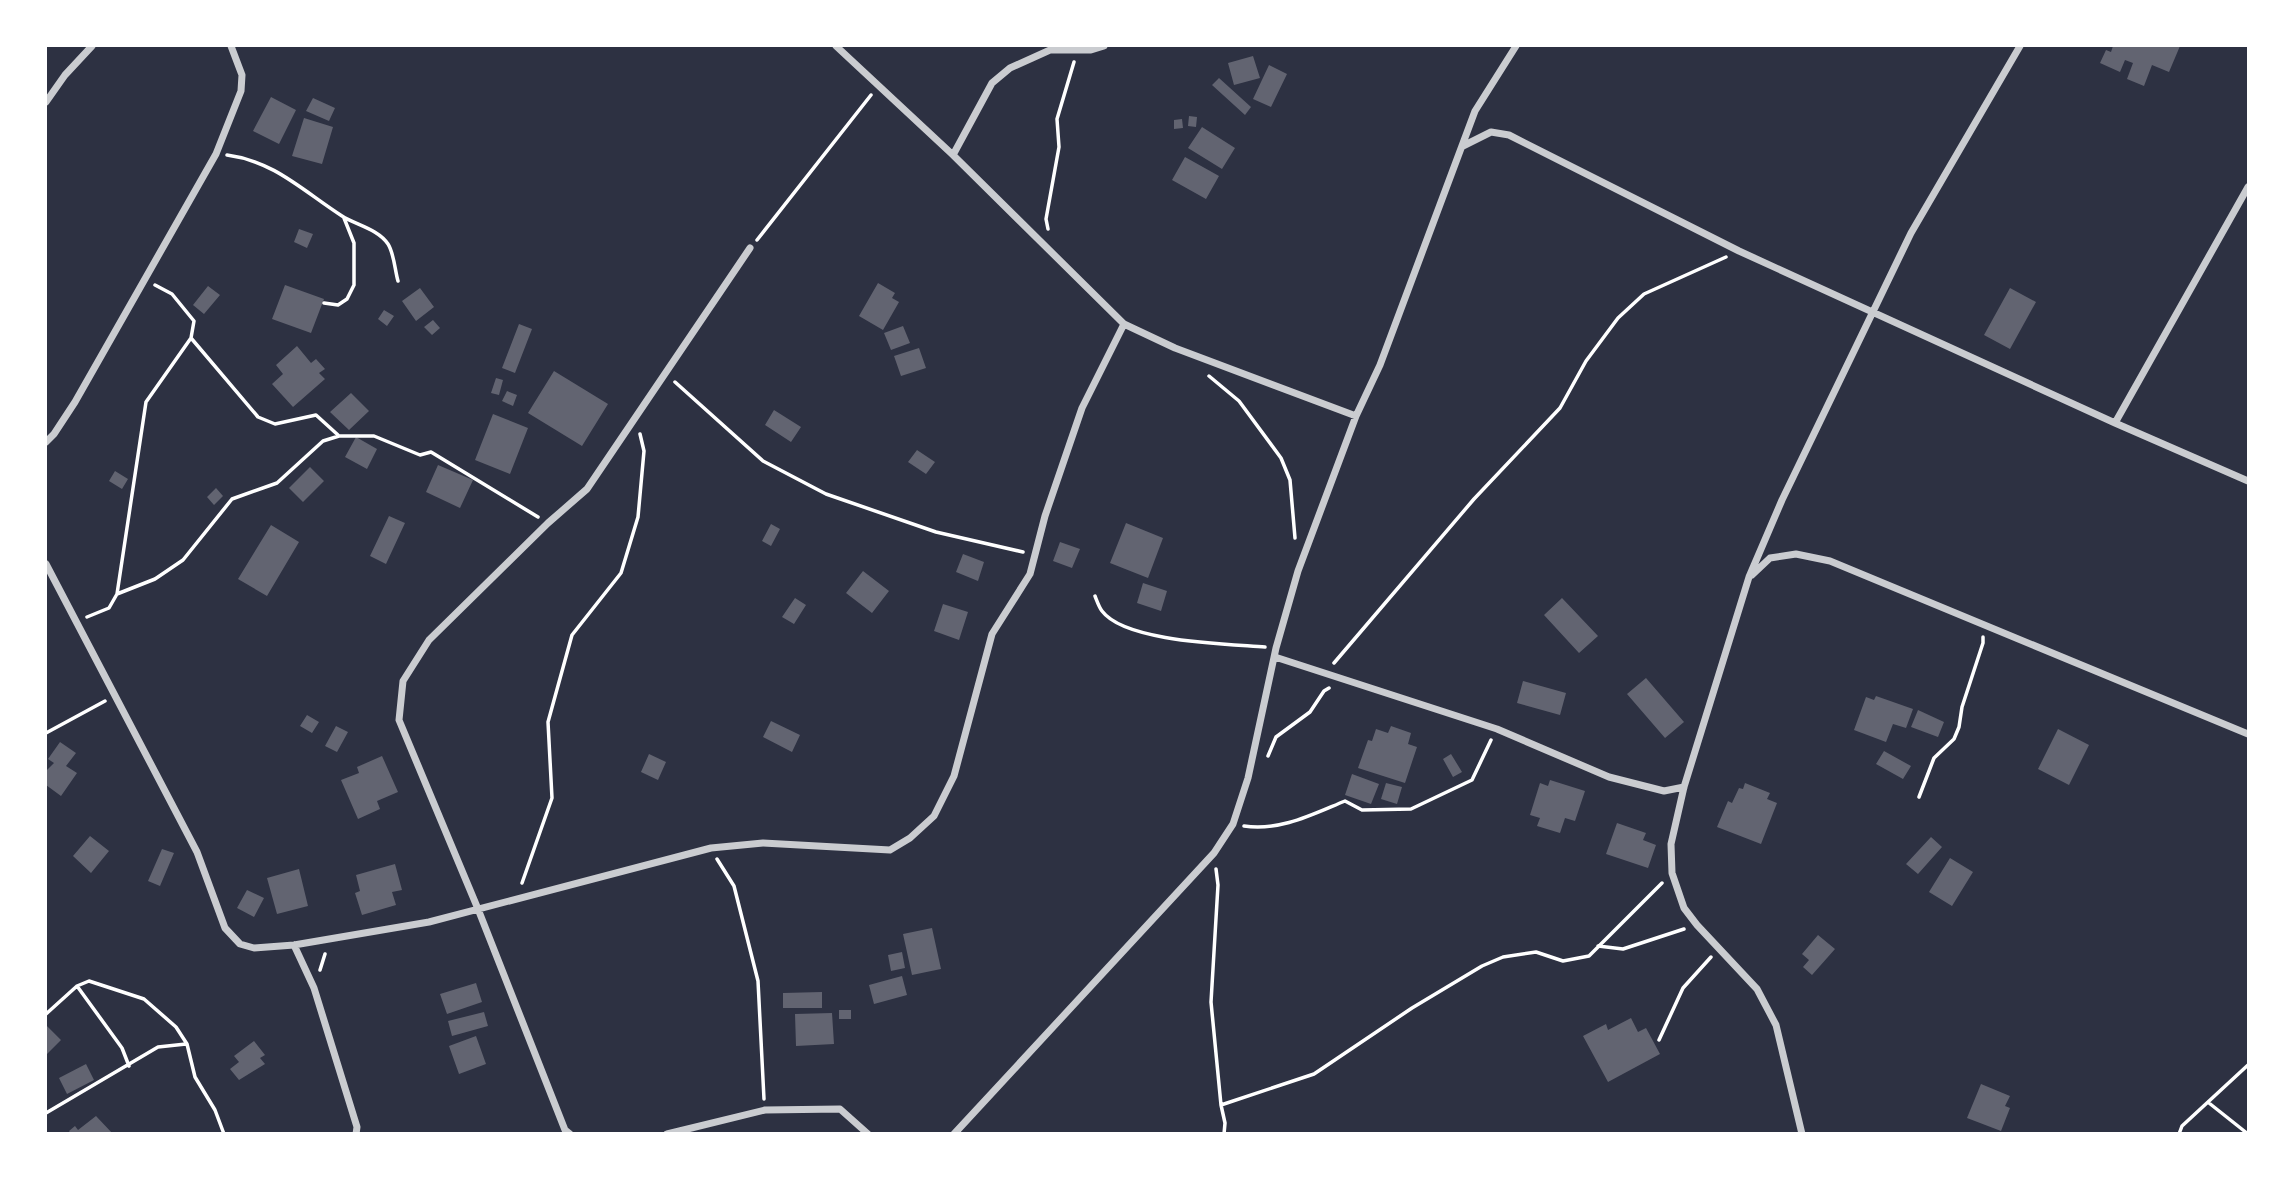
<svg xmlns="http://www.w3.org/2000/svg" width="2294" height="1179" viewBox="0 0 2294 1179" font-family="'Fira Sans Condensed',sans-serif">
<rect width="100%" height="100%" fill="#2d3142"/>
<!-- building -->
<path fill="#626471" d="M2113 46H2180L2169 72 2152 65 2144 86 2127 79 2133 63 2125 60 2120 72 2100 63 2106 50 2111 52Z
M1253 56 1260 78 1234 85 1228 63Z
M1269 65 1287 74 1271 107 1253 99Z
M1219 78 1251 107 1245 115 1212 85Z
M271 97 296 110 279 144 253 131Z
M313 98 335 108 329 121 306 111Z
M1189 116 1197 117 1196 127 1188 126Z
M304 118 333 127 322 164 292 156Z
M1182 119 1183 128 1174 129V120Z
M1202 127 1235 148 1222 169 1188 148Z
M1185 157 1219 176 1206 199 1172 180Z
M299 229 313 234 307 248 294 242Z
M878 283 895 293 892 298 899 302 883 330 859 316Z
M285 285 324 299 311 333 272 319Z
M208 286 220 295 204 314 193 305Z
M420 288 434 307 416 321 402 301Z
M2010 288 2036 302 2010 349 1984 335Z
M384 310 394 316 387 326 378 319Z
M433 320 440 328 432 335 424 327Z
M519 324 532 329 515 373 502 368Z
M903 326 910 343 891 350 884 333Z
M297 346 311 363 316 359 325 369 319 373 325 379 293 407 272 384 283 374 276 365Z
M919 348 926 368 901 376 894 356Z
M554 371 608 404 582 446 528 413Z
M496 378 503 380 499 395 491 393Z
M507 391 517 395 513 406 502 401Z
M351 393 369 411 349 430 330 412Z
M774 410 801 427 791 442 765 425Z
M493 414 528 428 510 474 475 460Z
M356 437 377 449 367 469 345 457Z
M917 450 935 462 926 474 908 462Z
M438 465 473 480 460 508 426 492Z
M310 467 324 481 303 502 289 488Z
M115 471 128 479 122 489 109 481Z
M216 488 223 496 214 505 207 497Z
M389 516 405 523 386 564 370 556Z
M1126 523 1163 538 1148 578 1110 563Z
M771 524 780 529 771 546 762 541Z
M271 525 299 542 267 596 238 579Z
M1060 542 1080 549 1072 568 1053 561Z
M963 554 984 562 978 581 956 572Z
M863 571 889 591 872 613 846 593Z
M1143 583 1167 591 1161 611 1137 603Z
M795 598 806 605 794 624 782 617Z
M1562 598 1598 636 1579 653 1544 615Z
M943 604 968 612 959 640 934 631Z
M1646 678 1684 722 1665 738 1627 694Z
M1523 681 1566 693 1560 715 1517 703Z
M1876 696 1913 709 1906 728 1893 724 1886 742 1854 730 1866 697 1874 700Z
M1918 710 1944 722 1938 737 1911 727Z
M307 715 319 722 312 733 300 726Z
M771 721 800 735 792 752 763 737Z
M336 726 348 732 337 752 325 746Z
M1391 726 1411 733 1408 744 1417 747 1405 783 1358 768 1368 740 1372 741 1376 729 1388 733Z
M2058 729 2089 745 2069 785 2038 769Z
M60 742 76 753 66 766 77 773 61 796 46 785V771L54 763 48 759Z
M1884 751 1911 766 1903 779 1876 764Z
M649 754 666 762 658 780 641 772Z
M1451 754 1462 772 1453 777 1443 759Z
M382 756 398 792 377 801 380 809 358 819 341 780 359 773 357 767Z
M1352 774 1379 784 1371 804 1345 795Z
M1550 780 1585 791 1575 821 1565 818 1560 833 1537 826 1540 818 1530 815 1540 783 1548 786Z
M1386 783 1402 787 1397 804 1381 799Z
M1745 783 1770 793 1767 799 1777 803 1761 844 1717 827 1728 801 1732 803 1739 788 1743 789Z
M1617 823 1646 833 1643 840 1656 845 1648 868 1606 854Z
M90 836 109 851 91 873 73 856Z
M1931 837 1942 847 1918 874 1906 864Z
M162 849 174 853 160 886 148 881Z
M1950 858 1973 872 1952 906 1929 892Z
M395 864 402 890 392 892 396 905 362 915 355 893 360 891 356 875Z
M299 869 308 906 277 914 267 878Z
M247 890 264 898 254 917 237 908Z
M932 928 941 969 912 975 903 934Z
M1818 935 1835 949 1812 975 1803 967 1809 960 1802 954Z
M902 952 905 968 891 971 888 955Z
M902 976 907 995 874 1004 869 985Z
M476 983 482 1002 447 1014 440 994Z
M822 992V1008H783V993Z
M839 1010H851V1019H839Z
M484 1012 488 1026 452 1036 448 1021Z
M832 1013 834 1044 796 1046 795 1014Z
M1631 1018 1638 1032 1646 1028 1660 1054 1608 1082 1583 1036 1606 1024 1608 1030Z
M46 1025 61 1040 46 1055Z
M476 1036 486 1064 459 1074 449 1046Z
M254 1041 265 1055 260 1058 265 1064 239 1080 230 1069 239 1062 234 1056Z
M86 1064 94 1080 67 1094 59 1078Z
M1981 1084 2010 1096 2005 1106 2010 1108 2001 1131 1967 1118Z
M96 1116 113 1134H71L69 1131 75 1126 78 1130Z"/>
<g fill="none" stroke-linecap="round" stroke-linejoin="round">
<!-- path -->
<path stroke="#fff" stroke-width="3.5" d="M227 155C274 161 303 191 342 216 356 225 378 229 388 244 394 253 395 271 398 281
M1048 229 1046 219 1059 147 1057 119 1074 62
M757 240 871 95
M324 303 338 305 347 299 354 285V243L344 218
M191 338 258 417 275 424 316 415 338 435
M1209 376 1239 401 1281 458 1290 480 1295 538
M675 382 763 461 826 494 936 532 1023 552
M117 594 155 579 183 560 232 499 277 483 323 441 339 436H374L420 455 431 452 538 517
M1095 596C1097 601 1099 607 1102 611 1125 642 1228 644 1265 647
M87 617 109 608 117 594 146 402 191 338 194 321 172 294 155 285
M1334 663 1474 499 1560 408 1586 361 1618 318 1644 294 1726 257
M46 733 105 701
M1268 756 1276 737 1310 712 1324 691 1329 688
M1919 797 1934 758 1954 739 1959 727 1962 707 1983 643V637
M1244 826C1281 831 1311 815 1345 801L1362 810 1411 809 1472 780 1491 740
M717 859 734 886 758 981 764 1099
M1216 869 1218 885 1211 1002 1221 1105 1225 1123 1224 1134
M522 883 552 798 548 722 572 635 621 573 638 517 644 451 640 434
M1598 946 1623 949 1684 929
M320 970 325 954
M77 986 122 1048 129 1066
M46 1014 77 986 89 981 144 999 176 1027 187 1044 195 1077 215 1110 224 1134
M1659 1040 1683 988 1711 957
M2209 1103 2248 1134
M1221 1105 1314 1074 1412 1008 1482 966 1503 957 1536 952 1563 961 1589 956 1662 883
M46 1113 158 1047 186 1044
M2179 1134 2182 1126 2248 1065"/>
<!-- minor -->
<path stroke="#caccd0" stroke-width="7" d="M836 46 953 155 1124 324 1175 348 1356 416
M46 102 65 75 92 46
M1463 146 1491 132 1509 135 1739 251 2115 423 2248 481
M953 155 992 83 1010 68 1050 50H1091L1104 46
M2115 423 2248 187
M46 442 54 434 75 402 216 154 241 91 242 75 231 46
M46 564 197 852 225 928 240 944 254 948 294 945 429 922 711 848 763 843 890 850 910 838 934 816 954 776 992 634 1030 574 1045 516 1082 408 1124 324
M1752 575 1770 558 1796 554 1830 561 2248 734
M1275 657 1497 729 1609 777 1664 791 1684 787
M294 945 314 988 357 1127 356 1134
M570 1134 565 1130 478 909 399 720 403 681 429 640 548 523 587 489 750 248
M667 1134 765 1110 840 1109 868 1134
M954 1134 1214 853 1233 824 1248 778 1276 648 1298 571 1356 416 1380 365 1475 111 1516 46
M1802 1134 1776 1025 1757 989 1697 925 1684 908 1672 873 1671 844 1684 787 1749 577 1782 500 1911 233 2020 46"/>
</g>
<!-- border -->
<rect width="2294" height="1179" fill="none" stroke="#ffffff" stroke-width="94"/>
</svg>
